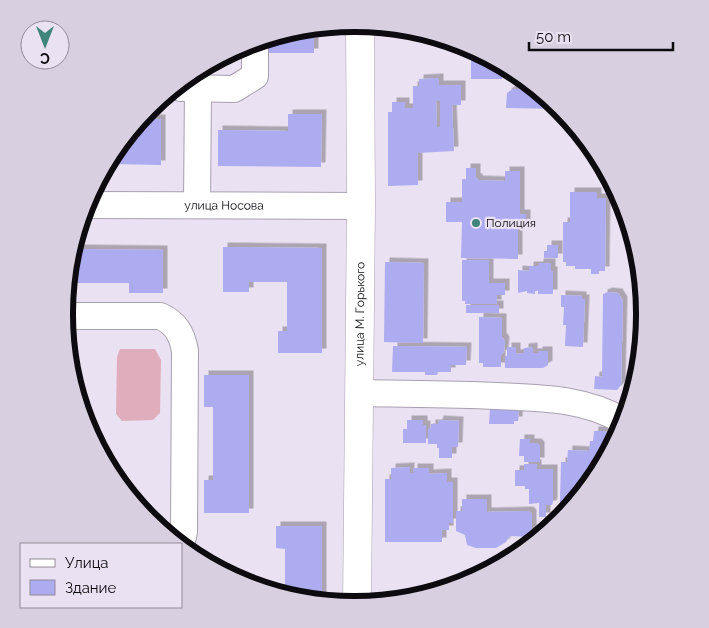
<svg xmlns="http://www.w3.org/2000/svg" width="709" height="628" viewBox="0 0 709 628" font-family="Raleway,sans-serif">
<defs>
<filter id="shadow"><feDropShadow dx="4.5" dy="-4.5" stdDeviation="0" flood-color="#0004"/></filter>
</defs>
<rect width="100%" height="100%" fill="#eae1f2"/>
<!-- green -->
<path fill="#e0adbc" d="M120 349H155L161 360 160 413 153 420 122 421 116 414 117 357Z"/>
<!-- building -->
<path fill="#adacf1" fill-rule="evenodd" filter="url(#shadow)" d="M314 32V53H268V41Z
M471 49 502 70V79H471Z
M439 78V85H461V105H452L454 151 418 153V185L388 186V112H392V102H405V108H413V86H419V79ZM436 101H440V127H437Z
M519 85H524L534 92V96H541L560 109 506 108 507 93 513 89H519Z
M288 114H322L321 167 218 166V130L288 131Z
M142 119H161V165L112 164Z
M466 168H476V178H478V180L505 181V171H520V214H526V228H518V259L461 258 462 222H446V202H462V179H466Z
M570 192H597V198H606L605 271H599V274H591V269H575V266H566V262H563V222H570Z
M547 245H558V258H544V251H547Z
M223 247 322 248V353H278V331H287V282H249V292H223Z
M77 249 163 250V293H129V283H70Z
M462 260H489V283H505V295H497V304H465V301H462Z
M385 262 424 263 423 343 384 342Z
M539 263H551V271H553V294H538V291H535V294L527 293V291L518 293V270L529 271V266H539Z
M608 292 618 293 623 301 621 385 617 390 594 389 595 376 602 377 603 294Z
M561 295 582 296V299H585L583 347 565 346 566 325H563L564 307H561Z
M466 305H499V313H466Z
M479 317 502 318V337L505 341 504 352 501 355V367H483V363H479Z
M393 346 467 347 466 365H451V372H438L437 375H425V372H392Z
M507 347H516V354L524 353V348L533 347V353H538V351H548V365L543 368H505V356H507Z
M204 375H249V513H204V480H213V407H204Z
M519 406 518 421H514V424H489L490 409Z
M407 420H423V425H426V443H403V429H407Z
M439 420 459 421 458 447H452V458H439V448H437V444H428V428H431V424H438Z
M594 431H605L614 438 571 503 560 502 561 462H567L568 450 589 451 590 441H593Z
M520 439H530V443H537L540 446V462H524V456H519Z
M524 464H537V469H553V502L552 505H546V517H539V503L529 504V489H525V486H515V470H524Z
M410 467V473H413V468H429V474L447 473V482H453V523H449V530H442V542H385V479H391V468Z
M462 499H487V512L529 511 532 514V537L510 536 506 542 496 548H476L467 545 465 535 456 531V511H462Z
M276 526H322V598L285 590V549L276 548Z"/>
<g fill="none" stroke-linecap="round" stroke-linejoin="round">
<defs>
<g id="minor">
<path d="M181 88 234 89 255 76V44"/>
<path id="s1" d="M86 205 361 206"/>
<path d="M197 205 198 88"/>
<path d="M65 316H160C176 323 182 334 185 351L184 532 182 541"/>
<path d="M359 393C405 394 451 394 497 396 540 398 586 398 623 421"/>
</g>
<g id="major">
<path id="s2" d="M357 604 361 206 360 25"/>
</g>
</defs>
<!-- minor casing -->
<use href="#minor" stroke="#a8a0b0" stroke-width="28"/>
<!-- major casing -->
<use href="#major" stroke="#a8a0b0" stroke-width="29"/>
<!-- minor -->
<use href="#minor" stroke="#fff" stroke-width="26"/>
<!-- major -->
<use href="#major" stroke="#fff" stroke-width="28"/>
</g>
<!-- markers -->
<circle fill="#40857c" stroke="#eae1f2" stroke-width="2" cx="476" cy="223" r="5"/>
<g text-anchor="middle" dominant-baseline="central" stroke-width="4.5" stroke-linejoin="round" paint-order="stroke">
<!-- street labels -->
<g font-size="12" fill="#0e0b10" stroke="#eae1f2">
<text stroke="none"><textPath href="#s1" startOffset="138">улица Носова</textPath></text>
<text stroke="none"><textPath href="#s2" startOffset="290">улица М. Горького</textPath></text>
</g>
<!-- poi labels -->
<g font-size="12" fill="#0e0b10" stroke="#eae1f2" text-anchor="start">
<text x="486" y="223">Полиция</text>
</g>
</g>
<!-- crop -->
<path d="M0 0H709V628H0ZM354 32H355A281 281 0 0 1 636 313V315A281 281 0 0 1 355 596H354A281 281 0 0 1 73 315V313A281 281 0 0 1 354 32Z" fill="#d8d0e0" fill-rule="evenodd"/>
<path fill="none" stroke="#0e0b10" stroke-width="6" d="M354 32H355A281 281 0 0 1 636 313V315A281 281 0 0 1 355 596H354A281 281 0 0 1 73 315V313A281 281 0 0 1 354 32Z"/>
<!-- legend -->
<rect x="20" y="543" width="162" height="65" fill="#eae1f2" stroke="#928b98"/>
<rect x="30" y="559" width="25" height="8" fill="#ffffff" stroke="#928b98"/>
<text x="65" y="568" font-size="15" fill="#0e0b10">Улица</text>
<rect x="30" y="580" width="25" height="15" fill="#adacf1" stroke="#928b98"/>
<text x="65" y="593" font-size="15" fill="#0e0b10">Здание</text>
<!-- north arrow -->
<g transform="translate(45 45) rotate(180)"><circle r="24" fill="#eae1f2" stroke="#928b98"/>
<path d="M0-4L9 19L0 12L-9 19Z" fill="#40857c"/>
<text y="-8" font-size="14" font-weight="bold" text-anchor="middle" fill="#0e0b10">С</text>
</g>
<!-- scale -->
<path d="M529 42v8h144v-8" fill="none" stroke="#0e0b10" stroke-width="2.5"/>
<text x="536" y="42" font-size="15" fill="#0e0b10" stroke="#eae1f2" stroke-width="4" paint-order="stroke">50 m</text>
</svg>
